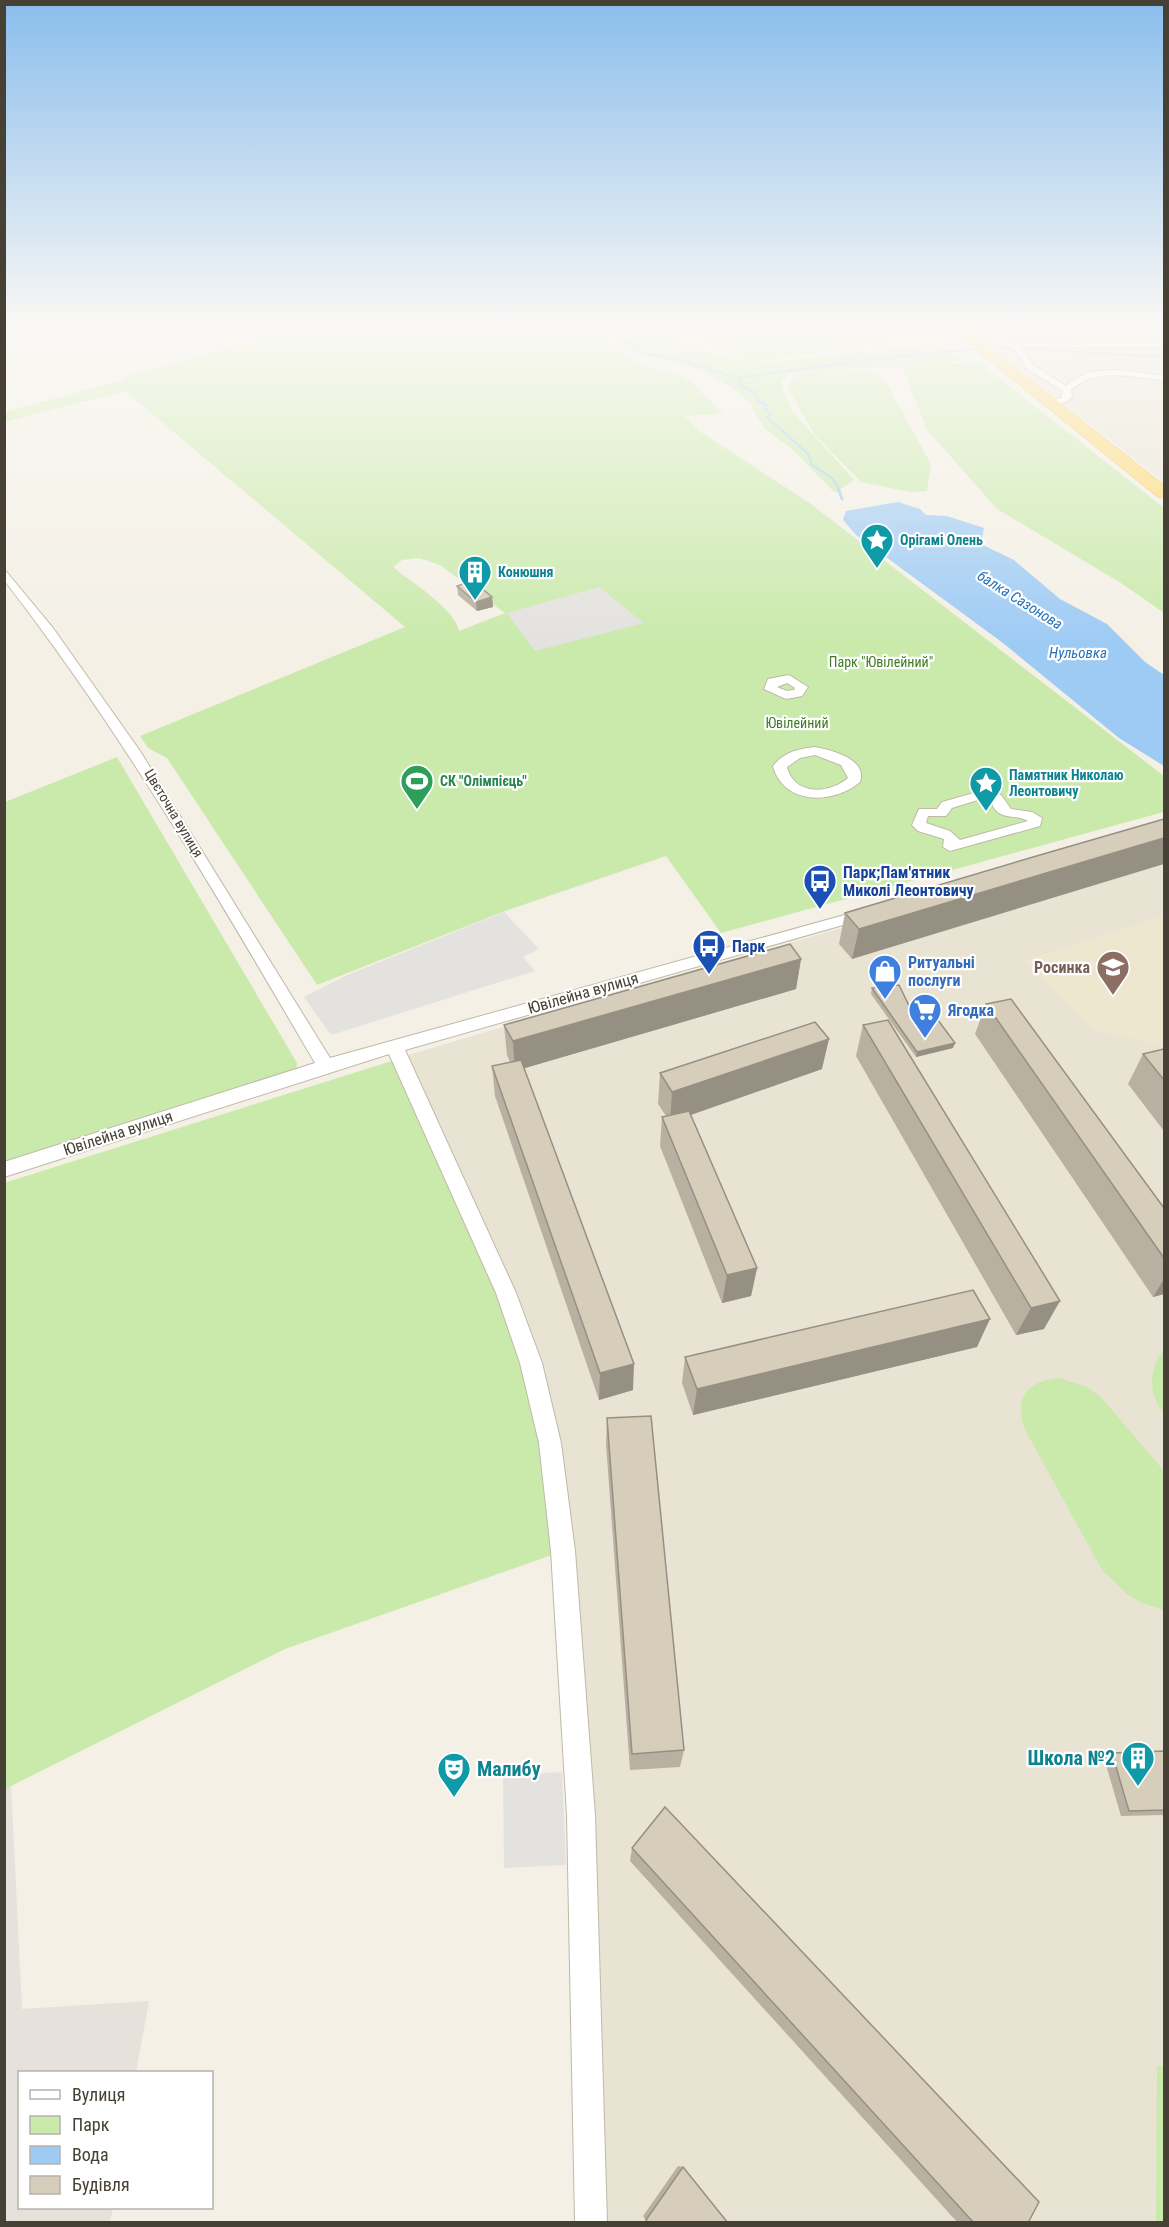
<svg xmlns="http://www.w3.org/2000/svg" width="1169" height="2227" viewBox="0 0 1169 2227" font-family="'Roboto Condensed',sans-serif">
<rect width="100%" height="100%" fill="#f4f0e6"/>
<!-- residential -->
<path fill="#e8e3d3" d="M969 330H1164V482Z
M1164 836V2222H591L563 1551 402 1057 677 975Z"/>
<!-- industrial -->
<path fill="#e6e1da" d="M11 1786 22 2009 149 2001 136 2072H20V2208H113L110 2222H5L4 1789Z"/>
<!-- education -->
<path fill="#eee7cf" d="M1164 916V1046L1096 1031 1025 960Z"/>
<!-- green -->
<path fill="#caeaac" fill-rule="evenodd" d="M279 330H592L632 361 644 367 670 372 692 382 723 414 685 416 701 432 811 504 1164 776V812L721 933 666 856 505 911 317 985 167 758 148 748 140 736 405 627 125 391 5 422 4 412 128 379 122 377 262 339 267 333ZM419 558 440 565 505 613 459 631C456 610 410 581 393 567L402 560Z
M633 330H654L721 358 754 361 672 330H930L936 334 761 361 771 362 936 344 962 361 943 364 980 363 1164 508V613L1121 583 997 509 927 430 903 368 926 365 798 373 868 371 883 377 931 464 927 491 910 492 861 482 814 434 787 386 798 373 788 374 781 382 792 411 854 480 835 493 793 450 765 429 750 404 735 390 704 371 633 351 610 335Z
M117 757 297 1063 296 1070 5 1163V802Z
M398 1059 531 1363 563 1551 285 1649 5 1789 4 1183Z
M1164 1350V1413C1148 1395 1148 1367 1164 1350Z
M1059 1378 1087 1387 1100 1396 1164 1471V1610L1142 1603 1127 1594 1102 1570 1024 1428C1015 1397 1027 1381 1059 1378Z
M1157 2066H1164V2222H1156Z"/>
<!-- parking -->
<path fill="#e4e2de" d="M599 587 644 623 535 651 507 613Z
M504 912 539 949 523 957 535 971 331 1035 304 997 345 976Z
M562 1772 566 1865 504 1868 503 1775Z"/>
<!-- water -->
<path fill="#9ecbf4" d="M898 502 920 509 926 515 947 516 984 528 981 544 1014 560 1060 599 1107 624 1145 662 1164 675V766L1119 738 1003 643 856 535 843 520 846 511Z"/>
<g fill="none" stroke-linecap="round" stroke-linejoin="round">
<!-- stream-far1 -->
<path stroke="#9ecbf4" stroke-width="2" d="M615 330 616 337 638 345 636 348 643 354 676 358 737 378 740 381 738 384 754 392 757 400 767 405 764 408 771 414 767 417 808 454 812 465 832 478 839 489
M1000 348H1013
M1026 349 1164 357
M737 378 882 358 976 349"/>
<!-- stream -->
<path stroke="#9ecbf4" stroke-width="3" d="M838 488 842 499"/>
<defs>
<path id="street" d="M977 330H986L1013 343H1164V347H1021L1033 365 1066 386C1092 361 1132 372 1164 376V380C1133 378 1096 366 1071 390L1072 396 1067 402 1048 405V401L1061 398 1063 391 1027 369 1013 347 999 344Z
M4 569 53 628 140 751 330 1058 866 909 874 914 871 917 405 1050 516 1293 542 1363 561 1443 575 1551 595 1815 607 2222H575L567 1815 551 1551 539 1443 520 1363 496 1293 389 1054 4 1177V1162L315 1063C218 897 122 732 4 580Z
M789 675 808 687 802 696 786 699 764 689 768 679ZM787 683 795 688 794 690 787 691 777 687Z
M815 747C831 750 868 759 860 782 833 805 783 805 773 766 784 752 798 749 815 747ZM815 755 841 765 848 778C828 795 794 795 787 767L800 758Z
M981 791 1001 795 1011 809 1032 812 1042 818 1040 826 950 851 943 847 944 839 918 831 912 825 919 809H937L942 802ZM981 799 991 801C997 822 1014 813 1028 821L960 840 950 831 926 823 928 816H946L952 808Z"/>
<path id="highway" d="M952 330H967L1164 485V498L1158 497Z"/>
</defs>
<!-- street casing -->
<use href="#street" stroke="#c0b9a8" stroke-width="2"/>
<!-- highway casing -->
<use href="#highway" stroke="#e6ae2e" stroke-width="1"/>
<!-- street -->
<use href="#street" fill="#fff" fill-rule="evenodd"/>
<!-- highway -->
<use href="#highway" fill="#ffd665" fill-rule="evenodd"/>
</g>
<!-- wall -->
<path fill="#b8b0a0" d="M457 586 492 597 493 607 477 611 458 595Z
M1164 819 852 959 839 944 845 913Z
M801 959 796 989 524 1068 633 1390 599 1400 495 1096 492 1066 510 1062 507 1055 504 1025Z
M872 988 916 1020 953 1048 916 1057 871 994Z
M986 1004 1164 1208V1294L1153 1297 975 1034Z
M863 1025 1044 1329 1016 1335 856 1056Z
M1164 1049V1131L1128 1084 1143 1054Z
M822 1069 691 1115 757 1268 751 1296 722 1303 660 1146 662 1117 666 1116 658 1104 660 1073Z
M977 1347 693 1415 682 1383 685 1357Z
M607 1418 684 1750 680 1767 630 1770 606 1444Z
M1164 1751V1815L1121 1816 1104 1758 1112 1753Z
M632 1848 1028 2223H958L630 1861Z
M678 2166 683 2167 648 2223 643 2216Z"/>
<!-- shaded-wall -->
<path fill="#969082" d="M492 597 493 607 477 611 476 602Z
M1164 838V864L852 959 859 929Z
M801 959 796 989 515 1071 513 1041Z
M829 1039 822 1069 670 1122 672 1092Z
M955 1043 953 1048 916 1057 917 1052Z
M757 1268 751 1296 722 1303 727 1275Z
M1164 1279V1294L1153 1297Z
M1060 1301 1044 1329 1016 1335 1031 1308Z
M990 1319 977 1347 693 1415 697 1389Z
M634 1364 633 1390 599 1400 600 1373Z"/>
<!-- building -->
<path fill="#d6cdba" stroke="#969082" stroke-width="1.5" d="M473 581 492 597 476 602 457 586Z
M1164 819V838L859 929 845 913 1033 857Z
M790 944 801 959 513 1041 504 1025Z
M899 985 916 1020 935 1016 955 1043 917 1052 872 988Z
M1011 999 1164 1208V1258L986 1004Z
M888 1020 1060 1301 1031 1308 863 1025Z
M815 1022 829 1039 672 1092 660 1073Z
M1164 1049V1080L1143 1054Z
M521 1060 634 1364 600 1373 492 1066Z
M689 1111 757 1268 727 1275 662 1117Z
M973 1290 990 1319 697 1389 685 1357Z
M651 1416 684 1750 632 1754 607 1418Z
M1164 1751V1810L1129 1811 1112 1753Z
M665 1807 1039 2202 1028 2223H974L632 1848Z
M683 2167 728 2223H648L646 2220Z"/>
<!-- sky -->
<linearGradient id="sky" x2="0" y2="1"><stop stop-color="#8abded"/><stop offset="0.51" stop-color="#faf8f4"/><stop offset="1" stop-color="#faf8f4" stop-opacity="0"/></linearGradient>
<rect width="1169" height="641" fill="url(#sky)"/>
<!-- icons -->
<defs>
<symbol id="sight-pin" viewBox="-11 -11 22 30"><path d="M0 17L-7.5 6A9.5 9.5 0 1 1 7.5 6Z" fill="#0f9aa8" stroke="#fff"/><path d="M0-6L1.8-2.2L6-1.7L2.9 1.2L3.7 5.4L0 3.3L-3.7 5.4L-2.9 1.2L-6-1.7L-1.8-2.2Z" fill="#fff"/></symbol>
<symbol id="building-pin" viewBox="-11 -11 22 30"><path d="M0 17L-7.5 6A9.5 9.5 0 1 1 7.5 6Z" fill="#0f9aa8" stroke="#fff"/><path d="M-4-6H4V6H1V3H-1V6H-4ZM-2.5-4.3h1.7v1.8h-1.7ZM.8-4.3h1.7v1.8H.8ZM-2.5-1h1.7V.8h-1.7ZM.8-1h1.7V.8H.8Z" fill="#fff"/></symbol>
<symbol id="stadium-pin" viewBox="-11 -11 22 30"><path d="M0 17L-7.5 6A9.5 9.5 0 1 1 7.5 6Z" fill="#2e9e5b" stroke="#fff"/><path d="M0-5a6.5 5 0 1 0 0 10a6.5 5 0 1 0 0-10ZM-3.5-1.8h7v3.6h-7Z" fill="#fff"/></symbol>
<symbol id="bus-pin" viewBox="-11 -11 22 30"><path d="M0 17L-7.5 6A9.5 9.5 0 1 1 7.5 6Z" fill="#1a4fb4" stroke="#fff"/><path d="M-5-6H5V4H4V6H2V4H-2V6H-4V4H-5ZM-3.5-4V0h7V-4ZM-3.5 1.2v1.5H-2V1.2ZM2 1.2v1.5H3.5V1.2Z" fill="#fff"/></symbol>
<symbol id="school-pin" viewBox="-11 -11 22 30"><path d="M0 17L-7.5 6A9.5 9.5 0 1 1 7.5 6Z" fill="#8d6e63" stroke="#fff"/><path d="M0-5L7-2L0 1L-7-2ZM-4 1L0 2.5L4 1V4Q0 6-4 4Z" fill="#fff"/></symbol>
<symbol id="shop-pin" viewBox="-11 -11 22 30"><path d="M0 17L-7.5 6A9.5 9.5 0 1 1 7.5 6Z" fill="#3f7fe0" stroke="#fff"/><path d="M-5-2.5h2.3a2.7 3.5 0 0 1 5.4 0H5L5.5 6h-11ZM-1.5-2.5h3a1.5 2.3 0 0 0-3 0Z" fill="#fff"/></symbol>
<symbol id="supermarket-pin" viewBox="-11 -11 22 30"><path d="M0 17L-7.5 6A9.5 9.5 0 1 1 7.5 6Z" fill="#3f7fe0" stroke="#fff"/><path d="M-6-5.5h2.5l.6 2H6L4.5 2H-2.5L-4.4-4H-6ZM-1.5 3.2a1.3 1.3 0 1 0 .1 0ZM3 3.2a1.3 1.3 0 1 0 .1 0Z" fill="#fff"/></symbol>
<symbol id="theatre-pin" viewBox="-11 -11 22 30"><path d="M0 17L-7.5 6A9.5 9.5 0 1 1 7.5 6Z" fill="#0f9aa8" stroke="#fff"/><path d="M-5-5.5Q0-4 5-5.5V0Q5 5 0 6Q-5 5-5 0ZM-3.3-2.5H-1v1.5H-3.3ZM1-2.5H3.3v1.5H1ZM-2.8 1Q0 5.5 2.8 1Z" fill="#fff"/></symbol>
</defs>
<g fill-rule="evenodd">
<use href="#sight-pin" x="858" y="521" width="38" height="52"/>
<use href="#building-pin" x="456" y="553" width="38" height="52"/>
<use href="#stadium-pin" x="398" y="762" width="38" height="52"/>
<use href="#sight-pin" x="967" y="764" width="38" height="52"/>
<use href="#bus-pin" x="801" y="862" width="38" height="52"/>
<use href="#bus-pin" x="690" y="927" width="38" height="52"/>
<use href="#school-pin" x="1094" y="948" width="38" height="52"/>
<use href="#shop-pin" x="866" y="952" width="38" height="52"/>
<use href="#supermarket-pin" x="906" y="991" width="38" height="52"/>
<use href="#building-pin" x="1119" y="1739" width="38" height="52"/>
<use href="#theatre-pin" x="435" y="1750" width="38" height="52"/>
</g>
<g text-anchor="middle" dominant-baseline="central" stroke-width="4.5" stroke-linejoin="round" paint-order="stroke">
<!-- far-culture labels -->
<g font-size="14" font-weight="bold" fill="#0d838f" stroke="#fff" text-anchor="start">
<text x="900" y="540">Орігамі Олень</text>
<text x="498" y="572">Конюшня</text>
<text x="1009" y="775">Памятник Николаю<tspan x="1009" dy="16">Леонтовичу</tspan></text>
</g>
<!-- far-park labels -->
<g font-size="14" fill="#407c25" stroke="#fff">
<text x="881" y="662">Парк "Ювілейний"</text>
<text x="797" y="723">Ювілейний</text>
</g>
<!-- far-leisure labels -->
<g font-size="14" font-weight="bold" fill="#27864d" stroke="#fff" text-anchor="start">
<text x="440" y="781">СК "Олімпієць"</text>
</g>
<!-- far-street labels -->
<g font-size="14" fill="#474135" stroke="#fff">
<text transform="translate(174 813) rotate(59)">Цвєточна вулиця</text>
</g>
<!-- far-water labels -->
<g font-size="15" font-style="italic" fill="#2872b8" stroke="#fff">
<text transform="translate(1020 600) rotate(32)">балка Сазонова</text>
<text x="1078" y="653">Нульовка</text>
</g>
<!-- transit labels -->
<g font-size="16" font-weight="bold" fill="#164399" stroke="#fff" text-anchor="start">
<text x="843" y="872">Парк;Пам'ятник<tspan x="843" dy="18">Миколі Леонтовичу</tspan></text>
<text x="732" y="946">Парк</text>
</g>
<!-- shop labels -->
<g font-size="16" font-weight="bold" fill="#366cbe" stroke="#fff" text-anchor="start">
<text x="908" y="962">Ритуальні<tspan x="908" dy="18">послуги</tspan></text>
<text x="948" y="1010">Ягодка</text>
</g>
<!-- education labels -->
<g font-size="16" font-weight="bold" fill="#785e54" stroke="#fff" text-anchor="end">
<text x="1090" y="967">Росинка</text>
</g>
<!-- street labels -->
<g font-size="16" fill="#474135" stroke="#fff">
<text transform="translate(583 993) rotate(-16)">Ювілейна вулиця</text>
<text transform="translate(118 1133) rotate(-18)">Ювілейна вулиця</text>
</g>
<!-- near-culture labels -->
<g font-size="20" font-weight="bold" fill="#0d838f" stroke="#fff" text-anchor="end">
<text x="1115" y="1758">Школа №2</text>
<text x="477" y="1769" text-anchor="start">Малибу</text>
</g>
</g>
<!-- border -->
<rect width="1169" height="2227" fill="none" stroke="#474135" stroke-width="12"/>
<!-- legend -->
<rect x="18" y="2071" width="195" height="138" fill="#ffffff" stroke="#b5b3ae" stroke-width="1.5"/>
<rect x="30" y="2090" width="30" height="9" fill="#ffffff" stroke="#b5b3ae" stroke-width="1.5"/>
<text x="72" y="2101" font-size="18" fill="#474135">Вулиця</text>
<rect x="30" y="2116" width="30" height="18" fill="#caeaac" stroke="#b5b3ae" stroke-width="1.5"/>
<text x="72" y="2131" font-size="18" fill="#474135">Парк</text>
<rect x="30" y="2146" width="30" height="18" fill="#9ecbf4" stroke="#b5b3ae" stroke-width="1.5"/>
<text x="72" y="2161" font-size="18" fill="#474135">Вода</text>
<rect x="30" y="2176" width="30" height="18" fill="#d6cdba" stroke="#b5b3ae" stroke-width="1.5"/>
<text x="72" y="2191" font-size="18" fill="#474135">Будівля</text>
</svg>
